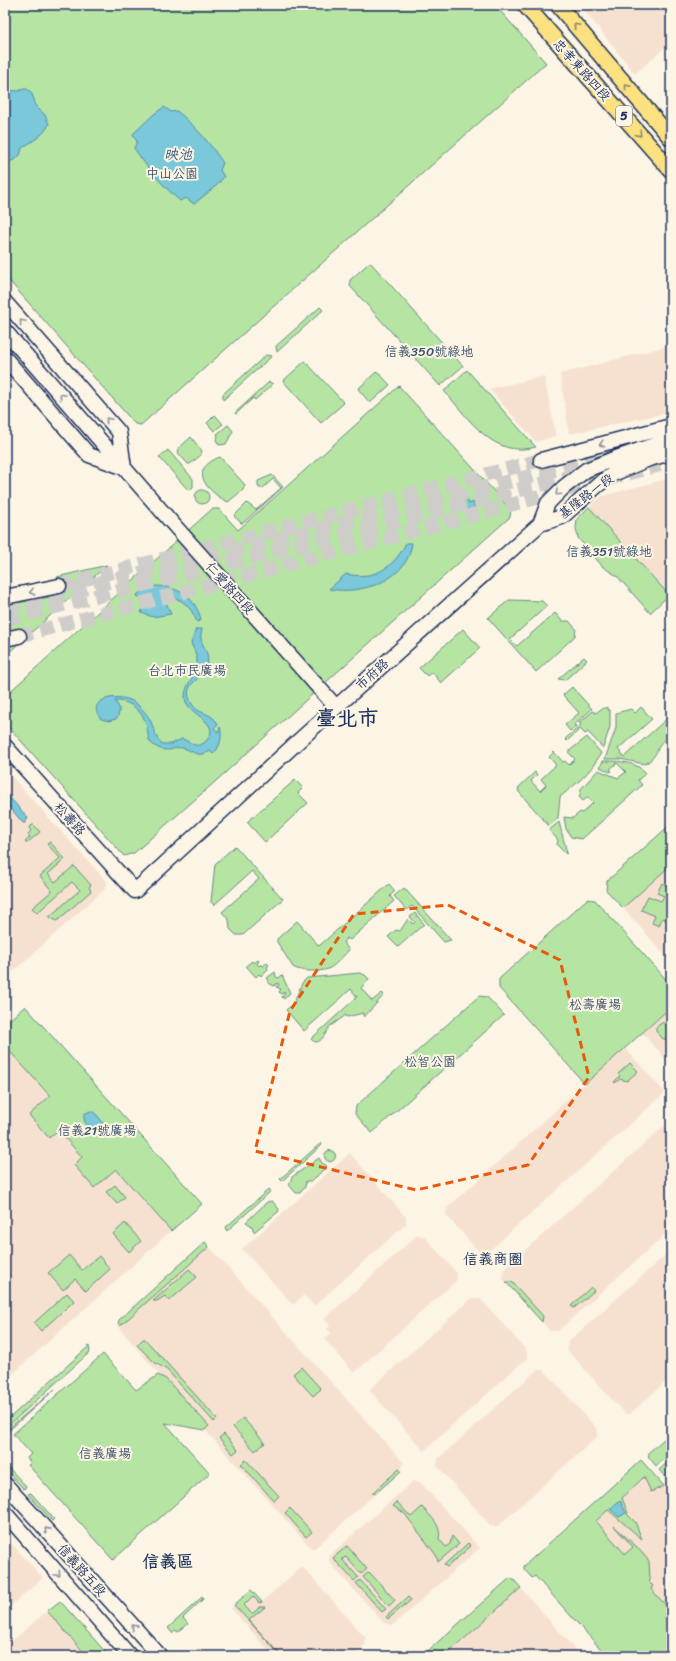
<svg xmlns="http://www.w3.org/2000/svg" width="676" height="1661" viewBox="0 0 676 1661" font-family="Sriracha,'LXGW WenKai TC',sans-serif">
<rect width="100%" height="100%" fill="#fcf5e5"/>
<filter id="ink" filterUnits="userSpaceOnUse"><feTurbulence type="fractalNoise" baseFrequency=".025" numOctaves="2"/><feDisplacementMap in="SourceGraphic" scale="8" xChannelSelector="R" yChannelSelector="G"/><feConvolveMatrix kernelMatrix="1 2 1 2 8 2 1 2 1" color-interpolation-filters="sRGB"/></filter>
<g filter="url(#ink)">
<!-- built -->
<path fill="#f6e1d0" d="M580 5H671V42L635 74Z
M671 345V412L569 434 560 374Z
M544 376 556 436 536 442 489 389Z
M671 478V593L669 595 589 507 602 496Z
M5 769 107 882V885L105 889 5 979Z
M671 865V962L623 908Z
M671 1007V1065L642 1033Z
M5 1046 50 1096 29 1115 58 1130 83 1157 74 1165 94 1188 116 1169 171 1231 5 1381Z
M625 1048 665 1093 487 1253H480L446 1215 447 1208Z
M664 1126 671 1134V1229L558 1331H550L502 1278 503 1270Z
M350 1153 406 1217V1224L314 1306 304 1295 293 1305 242 1249Z
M417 1235 424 1236 457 1273V1280L354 1373 324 1339 331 1333 327 1329 330 1326 324 1319Z
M205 1242 403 1462 402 1470 314 1549H312L205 1430 105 1412 158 1375H160L118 1327 119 1320Z
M671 1250V1377L630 1414H625L567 1350 568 1342Z
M472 1298H480L527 1351V1358L424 1451 369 1390Z
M537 1370H544L598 1430 597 1437 498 1526H491L437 1466 438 1459Z
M651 1472 671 1494V1614L596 1521Z
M413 1481 420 1482 480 1548 393 1625 384 1623 329 1562 330 1555Z
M5 1536 43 1578 5 1611Z
M302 1566 366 1638 365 1645 353 1656H273L231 1608 251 1590 262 1602Z
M521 1588 581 1656H445Z
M47 1611 87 1656H5V1647Z"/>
<!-- green -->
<path fill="#b6e4a3" stroke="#688a80" d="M5 5H495L546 63 141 425 135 424 5 276Z
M370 262 463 366 440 386 350 286V280Z
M320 307 323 310 277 352 276 346Z
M266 355 272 356 223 400V394Z
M305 361 344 403 321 423 283 381Z
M467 370 534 445 536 447C492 459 470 419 444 391Z
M377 371 390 385 370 403 358 389Z
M269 382 273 384 255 400 253 398 236 414 235 413Z
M399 386 511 510 510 517 207 789 134 853 124 856 5 723V696L212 509H219L238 530Z
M215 415 223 424 214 431 207 423Z
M228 425 233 431 226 444 219 445 216 440 218 436 217 434Z
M191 437 202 451 201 455 190 464H188L178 453 179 448Z
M168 450 193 479V487L189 491 159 457Z
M220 457 245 485 243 490 228 502C218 498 199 483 203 471 204 465 214 459 220 457Z
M272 475 283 487 243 523H241L234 516 247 503 256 510 281 488 273 479 263 488H259L258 486V481Z
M195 497a7 7 0 1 1 14 0a7 7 0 1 1-14 0Z
M589 507 669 595 650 613 617 576 603 567 578 538 576 528 577 519Z
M107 565 5 656V605L61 595 57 577Z
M509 600 542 601 547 606 510 639 517 646 555 613 562 621H569L576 629 575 636 536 672 488 618Z
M463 629 480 648 441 683 432 672 427 676 419 668Z
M584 657 587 660 565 680 558 679Z
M572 687 592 709 574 725 576 726 570 731 565 725 579 713 563 695Z
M608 707V710H610V727L603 748 588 732 585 734 580 729 567 741 565 739 581 725 579 723 593 711 596 713 601 709Z
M641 707 652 719 618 749 624 757 671 715V738C657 741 661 747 654 756 652 759 648 762 645 764L620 759H605L616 728V713L631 709 635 713Z
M587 737 601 753C589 775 578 782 560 797L558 818 549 826 518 791 519 789 518 788 535 772 537 775 531 781 540 791 546 785 541 779 556 765 549 757 554 752 563 762 565 761 569 765 575 759 568 752Z
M603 761C618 761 635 761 646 773L638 780 642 785 582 839 571 837 566 829 564 817 573 818 580 812 582 813 593 803 588 797 583 801 579 797 581 791 580 790 598 770 618 778 626 772 617 763 610 769 612 771 610 772 600 767Z
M295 780 303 788 298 793 308 803 265 842 247 822Z
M559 822 567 853 566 854 557 845 558 840 549 830Z
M671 824V865L623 908 606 890 607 881Z
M32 825H34L40 832 27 843H25V842L30 837 28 834 31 831 29 828Z
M50 842 65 859 48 874 55 882 74 866 91 885 89 887 91 891 57 921 49 917 80 890 72 882 37 913 32 908 52 891 40 876 60 858 47 844Z
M235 846 283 899 243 935H236L230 929 229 920 222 912 259 879 252 871 214 905 211 902 215 864Z
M671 882V898L666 909 671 911 669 921 662 918 659 926 652 923 655 916 641 910 648 896 661 901 664 896 657 893 662 883 668 886Z
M389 884 395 891 390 896 394 901 350 940 347 938 343 942 349 950C343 956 335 966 328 969 320 972 300 972 293 967L277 942V939L297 921 319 946Z
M404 888 449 938 451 940 444 942 412 906 406 910 394 896Z
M587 899 595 900 671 985V1007L585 1084 499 988V979Z
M415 913 424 924 398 947 388 937 396 930 400 931 408 919 413 924 415 922 410 917Z
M258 960 259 961 257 964 259 966 261 964 263 966 267 963 269 965 267 967 268 969 261 976 259 974 256 977 246 966 252 961 254 963Z
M275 972 276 977 279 978 282 975 290 993 284 999 282 997 285 993 284 992 282 994 279 992 281 989 276 987 279 985 278 983 274 986 267 982 269 980 267 978Z
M360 973 365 975 369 979 361 988 372 1001 382 993 384 995 365 1016H363V1013L347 1017 346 1015 332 1025H331C326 1031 320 1049 311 1039L357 997 351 989 304 1031 286 1010 294 1003 302 983 307 978Z
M479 996 487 997 504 1015 372 1133 355 1114 356 1106Z
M25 1006 202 1204 171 1231 116 1169 94 1188 74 1165 82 1157 58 1130 49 1138 29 1115 50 1096 5 1046V1024Z
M663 1022 671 1031V1035L667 1039H663L656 1031V1027Z
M630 1063 638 1071 627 1081 620 1079 615 1083 614 1082 620 1076 618 1074Z
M321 1143 322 1145 282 1181 280 1179Z
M324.5 1156a5.5 5.5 0 1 1 11 0a5.5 5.5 0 1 1-11 0Z
M319 1158 322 1163 327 1166 312 1181H306L305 1187 300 1193H296L289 1185 292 1177Z
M115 1185 125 1197 117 1204 106 1192Z
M269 1189 271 1191 227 1231 225 1228Z
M272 1201 279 1209 278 1212 254 1232 252 1226 246 1222 267 1202Z
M125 1223 141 1241 129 1252 113 1234Z
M205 1242 209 1247 120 1326 118 1324 119 1320Z
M69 1255 82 1270 99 1256 110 1269 86 1291 75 1279 63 1290 48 1273Z
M189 1269 197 1277 169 1301 165 1296 157 1301H153Z
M506 1282H512L543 1316 542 1322Z
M591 1287 594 1291 574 1308 571 1306Z
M67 1293 74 1301 41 1331 34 1323Z
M143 1339H145L217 1419 214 1422 167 1370 154 1362 137 1345Z
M89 1346 90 1352 7 1427 9 1428 55 1389 5 1434V1422Z
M103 1354 136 1390 158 1375 166 1379 209 1426 205 1430 165 1423 210 1473 113 1560 28 1465 31 1463 27 1458 31 1454 13 1434Z
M301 1367 321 1389 313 1396 293 1374Z
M243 1418 265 1443 255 1451 233 1427Z
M671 1433V1453L656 1466 648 1456 649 1455V1452Z
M224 1434 238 1450 233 1454 219 1438Z
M246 1460 279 1496 274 1501 241 1464Z
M641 1460 664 1486 651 1492 644 1477 622 1498 628 1513 627 1514 635 1522 642 1539 608 1510 596 1521 625 1554 633 1547 614 1526 637 1547 649 1561 650 1579 648 1581 653 1586 651 1589 671 1611V1656H607L535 1576 532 1578 524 1569V1566Z
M670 1460 671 1462V1473L669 1475 671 1477V1483L659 1470Z
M5 1464 26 1486 25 1488 24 1489 5 1469Z
M399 1469 401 1471 375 1494 372 1493Z
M31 1493 54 1519 52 1521 28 1494Z
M397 1502 411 1517 422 1507C431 1517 442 1525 439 1539L446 1547 450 1544 452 1536 459 1544 438 1562 436 1555 404 1513 393 1506Z
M290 1508 312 1532 306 1537 285 1513Z
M468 1543 471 1546 447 1567 444 1565Z
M347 1546 367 1569 361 1574 346 1557 342 1559 358 1577 354 1581 333 1558Z
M369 1572 395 1600 389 1606 363 1577Z
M510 1578 514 1580 521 1588 445 1656H422Z
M360 1580 386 1609 382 1612 356 1583Z
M251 1590 262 1602 259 1603 253 1596 244 1605 251 1613H253L260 1607H265L249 1620 281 1656 234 1605Z
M202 1597 203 1599 183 1618 188 1624 178 1632 175 1630 172 1633 168 1628Z
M408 1597 411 1600 388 1619 386 1617Z
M60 1601 109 1656H87L47 1611Z"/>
<!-- water -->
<path fill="#7ac8d9" stroke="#548ba8" d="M24 89H27L31 92 35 102 34 104 45 115 49 124C44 136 32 141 22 148L20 155 16 159 5 164V90L18 91Z
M164 107 171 112 177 111C195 126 210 143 223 163L220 170 224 177 216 186 194 204 186 198 180 201C162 185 147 168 134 148L137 142 133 134 154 114Z
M462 487 469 504 473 502 478 520 463 504 459 488Z
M406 543H412C408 581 361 595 329 589L346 574C374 580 393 569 406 543Z
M155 586C177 586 196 597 201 620L197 622C191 607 182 596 164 598L171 614 153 617 141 613 144 605 150 598 138 597 137 595 143 590Z
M196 629H202C202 632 200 635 201 638 202 648 212 654 206 668 201 681 180 684 192 704 198 715 211 711 218 724L214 728 218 732 220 727C223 737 220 748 213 754L210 751C197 759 193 750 182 748 179 747 176 748 173 749 164 752 156 748 150 742 147 736 148 729 146 723 141 710 129 700 115 701 120 707 121 712 116 719L108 721 101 719C83 698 121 691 137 704 141 708 146 713 149 718 154 726 155 740 163 744H171L182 739C187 740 191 744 195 745 200 746 204 743 206 741 224 722 186 715 185 698 184 684 198 675 197 660 197 654 193 649 191 643Z
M5 792 28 818 25 823H23L5 802Z
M90 1111C95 1112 97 1115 100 1119 104 1123 110 1137 97 1134 92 1132 86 1124 84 1120V1114Z
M620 1500 626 1513 619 1517 610 1509Z"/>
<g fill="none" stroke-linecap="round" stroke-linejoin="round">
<!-- secondary-tunnel -->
<path stroke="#cfcdca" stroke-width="14" stroke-dasharray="14 7" stroke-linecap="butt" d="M59 586 541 460
M19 636 660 465"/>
<!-- primary-tunnel -->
<path stroke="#cfcdca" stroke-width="15" stroke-dasharray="15 8" stroke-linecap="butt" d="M5 607 516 480 610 456
M5 619 582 474"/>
<defs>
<path id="secondary" d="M5 302 119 432 124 468
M5 331 173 524 336 707
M5 358 89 455 122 467
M541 460 671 426
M540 524 548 503 564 487 586 470 616 458 671 439
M5 597 59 586
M5 639 19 636
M5 746 135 891 304 736 540 524 562 517 598 485 613 474 649 459 671 453
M5 1484 160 1656
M5 1513 130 1656"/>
<path id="primary" d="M525 5 671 170
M558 5 671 138"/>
</defs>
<!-- secondary casing -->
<use href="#secondary" stroke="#1b2f5e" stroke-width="17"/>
<!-- primary casing -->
<use href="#primary" stroke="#1b2f5e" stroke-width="18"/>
<!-- secondary -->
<use href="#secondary" stroke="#fcf5e5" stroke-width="14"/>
<!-- primary -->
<use href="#primary" stroke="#fbe180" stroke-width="15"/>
</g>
<!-- one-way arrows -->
<defs><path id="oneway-chevron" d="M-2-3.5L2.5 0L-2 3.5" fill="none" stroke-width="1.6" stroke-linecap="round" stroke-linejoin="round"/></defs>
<g stroke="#8b886f">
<use href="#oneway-chevron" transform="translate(576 26) rotate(-131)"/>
<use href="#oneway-chevron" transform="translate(627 87) rotate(-131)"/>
<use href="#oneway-chevron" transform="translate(639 134) rotate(48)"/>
</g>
<g stroke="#8c92a2">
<use href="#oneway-chevron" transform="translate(22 322) rotate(-131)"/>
<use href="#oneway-chevron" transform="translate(62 396) rotate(-131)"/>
<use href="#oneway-chevron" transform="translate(108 420) rotate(-131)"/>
<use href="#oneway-chevron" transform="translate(602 444) rotate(165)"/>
<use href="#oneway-chevron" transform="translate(558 493) rotate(137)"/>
<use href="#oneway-chevron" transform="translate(32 592) rotate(168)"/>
<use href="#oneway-chevron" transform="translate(47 1530) rotate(-132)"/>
<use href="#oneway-chevron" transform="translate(58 1574) rotate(49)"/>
<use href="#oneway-chevron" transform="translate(134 1627) rotate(-132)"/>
</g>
</g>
<!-- marked area -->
<path fill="none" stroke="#e8590c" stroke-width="3" stroke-dasharray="8 5" stroke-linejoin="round" d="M448 905 560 960 589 1077 528 1165 416 1190 255 1151 290 1011 354 914Z"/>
<g text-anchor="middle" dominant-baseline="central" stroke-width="4" stroke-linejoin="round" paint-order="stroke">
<!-- shield labels -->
<rect fill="#fcf5e5" stroke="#5e6a86" stroke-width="1" x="616" y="106" width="16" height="20" rx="3"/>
<g font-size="12" font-weight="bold" fill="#1b2f5e">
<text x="624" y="116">5</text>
</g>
<!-- street labels -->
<g font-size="13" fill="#1b2f5e" stroke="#fcf5e5">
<text transform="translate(582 70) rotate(48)">忠孝東路四段</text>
<text transform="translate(586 496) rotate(-37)">基隆路一段</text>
<text transform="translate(230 588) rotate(48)">仁愛路四段</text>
<text transform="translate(372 674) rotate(-42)">市府路</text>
<text transform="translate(70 819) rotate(48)">松壽路</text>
<text transform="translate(82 1570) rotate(48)">信義路五段</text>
</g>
<!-- park labels -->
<g font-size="13" fill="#3a536c" stroke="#fcf5e5">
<text x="172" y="173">中山公園</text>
<text x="429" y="351">信義350號綠地</text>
<text x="609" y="551">信義351號綠地</text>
<text x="187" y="670">台北市民廣場</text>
<text x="595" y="1004">松壽廣場</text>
<text x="430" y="1061">松智公園</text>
<text x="97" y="1130">信義21號廣場</text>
<text x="105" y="1453">信義廣場</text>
</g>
<!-- water labels -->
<g font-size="14" font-style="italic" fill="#33557d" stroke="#fcf5e5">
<text x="178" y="154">映池</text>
</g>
<!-- quarter labels -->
<g font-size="15" fill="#1b2f5e" stroke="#fcf5e5">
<text x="493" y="1259">信義商圈</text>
</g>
<!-- district labels -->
<g font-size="17" font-weight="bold" fill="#1b2f5e" stroke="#fcf5e5">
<text x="168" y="1561">信義區</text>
</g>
<!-- town labels -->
<g font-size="21" font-weight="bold" fill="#1b2f5e" stroke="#fcf5e5">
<text x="347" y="718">臺北市</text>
</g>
</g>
<!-- margin -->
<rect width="676" height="1661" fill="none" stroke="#fcf5e5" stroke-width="20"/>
<rect x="10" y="10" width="656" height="1641" fill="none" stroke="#1b2f5e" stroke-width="1.5" filter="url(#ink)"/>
</svg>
